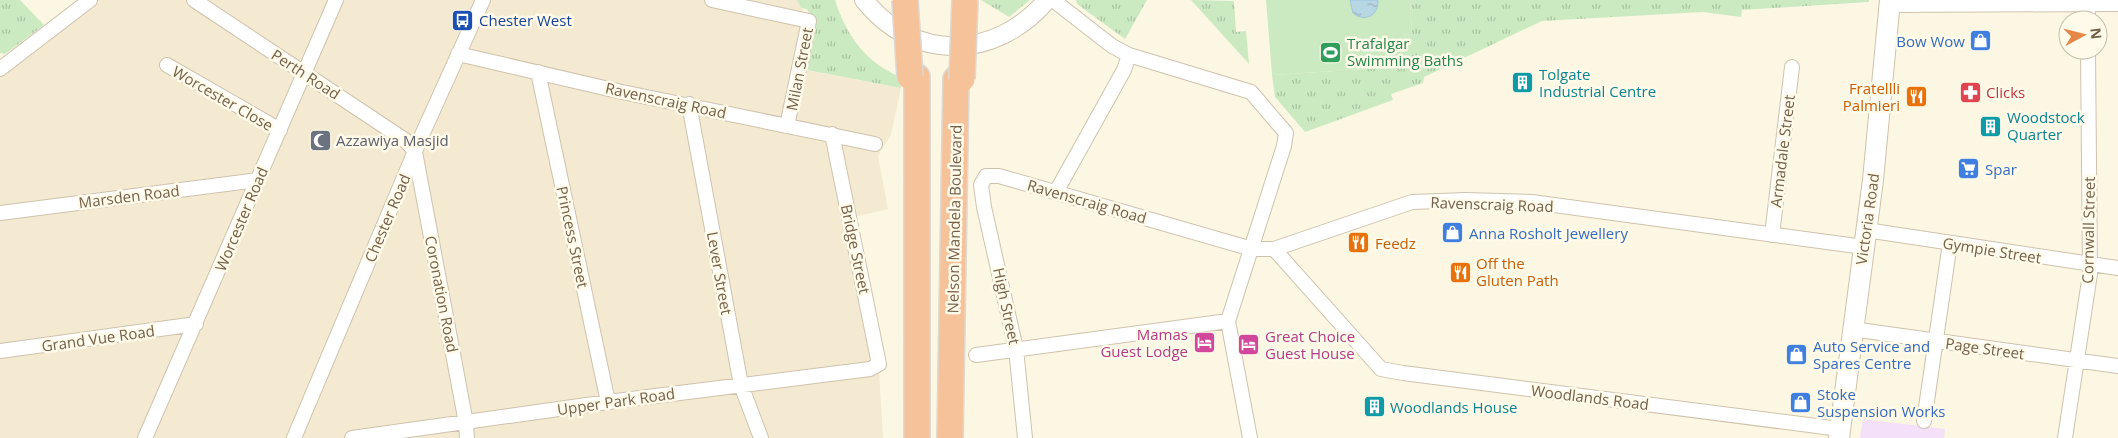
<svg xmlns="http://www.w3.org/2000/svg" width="2118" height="438" viewBox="0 0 2118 438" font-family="'Open Sans',sans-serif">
<defs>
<pattern id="grass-tufts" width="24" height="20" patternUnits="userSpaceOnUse" patternTransform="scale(1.25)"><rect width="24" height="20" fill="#cbeac2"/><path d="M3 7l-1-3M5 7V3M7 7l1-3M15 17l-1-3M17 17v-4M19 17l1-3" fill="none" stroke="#a9c1a0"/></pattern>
<pattern id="water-ripples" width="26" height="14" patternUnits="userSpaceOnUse" patternTransform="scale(1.25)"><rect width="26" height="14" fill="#b8d7e5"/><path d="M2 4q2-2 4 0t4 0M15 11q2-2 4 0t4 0" fill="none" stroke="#9ab2bc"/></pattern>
</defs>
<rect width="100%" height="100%" fill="#fcf7e3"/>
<!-- residential -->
<path fill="#f4ead2" d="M90 0H797L809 21 799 69 901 88 891 135 878 156 888 209 850 218 878 353 883 438H0V69Z"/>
<!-- education -->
<path fill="#f4e0f8" d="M1863 419 1945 429 1944 438H1860Z"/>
<!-- grass -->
<path fill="url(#grass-tufts)" d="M0 0H20L44 25 5 54 0 53Z
M797 0H835C846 34 864 61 898 76L901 88 807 70 816 27 807 9 801 8Z
M981 0H1030L1009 17Z
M1076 0H1147L1125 39 1077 4Z
M1191 0 1234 1 1236 32 1246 31 1249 64Z
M1410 0H1869V2L1742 10 1741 17 1703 12 1542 21 1424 77 1423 83 1391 94 1393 100 1305 132 1275 97 1272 75 1382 68 1402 36 1412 34Z"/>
<!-- garden -->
<path fill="#cbeac2" d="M1266 0H1410L1412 34 1402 36 1382 68 1272 75Z"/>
<!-- water -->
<path fill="url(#water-ripples)" stroke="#9ec5d7" d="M1350 0H1378C1379 15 1365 23 1353 13Z"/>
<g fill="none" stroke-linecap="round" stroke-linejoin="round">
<defs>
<path id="minor" d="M194 0 405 140 415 151
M712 0 809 21 787 126
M1053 0 1112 46 1129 55 1251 92 1286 133 1284 146 1228 321 1250 438
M1890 5 2118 4
M2088 5V20
M458 54 622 92 875 144
M167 65 280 130
M0 69 90 0
M538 72 608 402
M689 104 741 385 761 438
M415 152 466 423 467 438
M1056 192 1124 70 1129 55
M0 213 258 180
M1866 230 2118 268
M1772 235 1792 67
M1274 249 1381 369 1403 373 1840 429
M1852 329 2118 366
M0 351 196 324
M976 355 1228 321
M1924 421 1950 243
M145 438 336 0
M294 438 421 137 483 0
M352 438 608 402 870 369 879 364 832 134
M1025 438 1016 349 984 207 981 185 986 176H999L1252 249H1274L1412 202 1466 200 1532 202 1864 247
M2065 438 2090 274 2088 50"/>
<path id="tertiary" d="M864 0C914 63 996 60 1047 0"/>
<path id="secondary" d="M1839 438 1873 180 1890 0"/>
<path id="motorway" d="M917 438V77
M950 438 956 79"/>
</defs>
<!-- minor casing -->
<use href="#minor" stroke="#cfc2ad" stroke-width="16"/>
<!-- tertiary casing -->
<use href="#tertiary" stroke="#cfc2ad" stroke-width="20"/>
<!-- secondary casing -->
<use href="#secondary" stroke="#d0c1a7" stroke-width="22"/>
<!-- motorway casing -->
<use href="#motorway" stroke="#ded9d3" stroke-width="28"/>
<!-- minor -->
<use href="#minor" stroke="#fff" stroke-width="14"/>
<!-- tertiary -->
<use href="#tertiary" stroke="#fff" stroke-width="18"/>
<!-- secondary -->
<use href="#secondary" stroke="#fff" stroke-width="20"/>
<!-- motorway -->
<use href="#motorway" stroke="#f6c29a" stroke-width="25"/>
<defs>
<path id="motorway-bridge" d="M905 0 910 77
M962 79 965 0"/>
</defs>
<!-- motorway-bridge casing -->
<use href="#motorway-bridge" stroke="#ded9d3" stroke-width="28" stroke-linecap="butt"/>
<!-- motorway-bridge -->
<use href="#motorway-bridge" stroke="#f6c29a" stroke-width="25"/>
</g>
<!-- icons -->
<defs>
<symbol id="bus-square" viewBox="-11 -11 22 22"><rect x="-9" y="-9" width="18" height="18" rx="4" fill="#1a4fb4" stroke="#fffae9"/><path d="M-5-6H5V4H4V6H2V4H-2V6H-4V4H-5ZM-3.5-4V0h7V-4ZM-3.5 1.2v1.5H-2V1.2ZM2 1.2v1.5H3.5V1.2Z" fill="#fff"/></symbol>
<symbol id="shop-square" viewBox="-11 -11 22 22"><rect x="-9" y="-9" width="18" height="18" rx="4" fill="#3f7fe0" stroke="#fffae9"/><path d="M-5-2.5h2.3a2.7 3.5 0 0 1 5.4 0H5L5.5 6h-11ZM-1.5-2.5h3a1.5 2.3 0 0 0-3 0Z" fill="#fff"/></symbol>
<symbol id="stadium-square" viewBox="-11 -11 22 22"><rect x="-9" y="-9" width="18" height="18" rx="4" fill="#2e9e5b" stroke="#fffae9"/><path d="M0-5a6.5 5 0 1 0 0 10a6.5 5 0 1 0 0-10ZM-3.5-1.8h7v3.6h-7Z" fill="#fff"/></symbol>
<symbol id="building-square" viewBox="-11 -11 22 22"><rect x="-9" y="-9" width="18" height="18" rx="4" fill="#0f9aa8" stroke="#fffae9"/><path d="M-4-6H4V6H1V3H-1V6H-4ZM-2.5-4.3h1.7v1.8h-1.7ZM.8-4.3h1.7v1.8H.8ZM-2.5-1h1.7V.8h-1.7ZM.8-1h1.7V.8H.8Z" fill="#fff"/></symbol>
<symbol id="pharmacy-square" viewBox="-11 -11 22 22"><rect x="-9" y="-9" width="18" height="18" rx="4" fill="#e0444e" stroke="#fffae9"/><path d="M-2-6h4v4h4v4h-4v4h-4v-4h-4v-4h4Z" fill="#fff"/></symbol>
<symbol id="restaurant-square" viewBox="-11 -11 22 22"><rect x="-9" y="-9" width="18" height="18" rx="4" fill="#e8710a" stroke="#fffae9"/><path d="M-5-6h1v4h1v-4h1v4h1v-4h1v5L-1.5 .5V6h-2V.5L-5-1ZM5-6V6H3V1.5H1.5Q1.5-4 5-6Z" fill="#fff"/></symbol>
<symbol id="mosque-square" viewBox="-11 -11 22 22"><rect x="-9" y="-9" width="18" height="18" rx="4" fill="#6b7280" stroke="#fffae9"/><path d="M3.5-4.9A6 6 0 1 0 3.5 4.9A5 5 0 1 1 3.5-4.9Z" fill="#fff"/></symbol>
<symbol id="supermarket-square" viewBox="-11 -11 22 22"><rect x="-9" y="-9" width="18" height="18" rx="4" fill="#3f7fe0" stroke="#fffae9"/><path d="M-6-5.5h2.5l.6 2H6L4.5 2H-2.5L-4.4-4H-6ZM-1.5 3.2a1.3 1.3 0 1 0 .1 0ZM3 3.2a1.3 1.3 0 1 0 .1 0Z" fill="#fff"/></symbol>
<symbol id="hotel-square" viewBox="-11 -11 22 22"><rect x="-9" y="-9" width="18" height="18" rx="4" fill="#d1479c" stroke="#fffae9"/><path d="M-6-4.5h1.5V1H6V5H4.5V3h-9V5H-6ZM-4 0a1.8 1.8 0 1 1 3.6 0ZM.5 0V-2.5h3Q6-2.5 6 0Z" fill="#fff"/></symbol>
</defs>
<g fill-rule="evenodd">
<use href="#bus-square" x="450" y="8" width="25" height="25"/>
<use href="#shop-square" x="1968" y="28" width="25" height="25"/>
<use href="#stadium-square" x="1318" y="40" width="25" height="25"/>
<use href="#building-square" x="1510" y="70" width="25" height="25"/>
<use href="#pharmacy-square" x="1958" y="80" width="25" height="25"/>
<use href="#restaurant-square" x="1904" y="84" width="25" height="25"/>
<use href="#building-square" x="1978" y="114" width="25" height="25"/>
<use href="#mosque-square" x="308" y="128" width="25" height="25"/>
<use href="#supermarket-square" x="1956" y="156" width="25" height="25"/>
<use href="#shop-square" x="1440" y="220" width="25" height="25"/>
<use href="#restaurant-square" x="1346" y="230" width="25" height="25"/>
<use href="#restaurant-square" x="1448" y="260" width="25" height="25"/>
<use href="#hotel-square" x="1192" y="330" width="25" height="25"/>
<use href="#hotel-square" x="1236" y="332" width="25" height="25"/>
<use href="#shop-square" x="1784" y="342" width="25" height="25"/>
<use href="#shop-square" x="1788" y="390" width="25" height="25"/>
<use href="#building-square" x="1362" y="394" width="25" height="25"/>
</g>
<g text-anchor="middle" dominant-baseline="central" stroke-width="5" stroke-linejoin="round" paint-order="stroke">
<!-- transit labels -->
<g font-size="15" fill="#164399" stroke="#fffae9" text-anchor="start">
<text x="479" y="20">Chester West</text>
</g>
<!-- shop labels -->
<g font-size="15" fill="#366cbe" stroke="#fffae9" text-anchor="start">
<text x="1965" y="41" text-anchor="end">Bow Wow</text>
<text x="1985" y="169">Spar</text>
<text x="1469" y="233">Anna Rosholt Jewellery</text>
<text x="1813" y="346">Auto Service and<tspan x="1813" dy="17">Spares Centre</tspan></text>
<text x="1817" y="394">Stoke<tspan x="1817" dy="17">Suspension Works</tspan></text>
</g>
<!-- leisure labels -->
<g font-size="15" fill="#27864d" stroke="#fffae9" text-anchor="start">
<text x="1347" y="43">Trafalgar<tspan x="1347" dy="17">Swimming Baths</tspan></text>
</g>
<!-- street labels -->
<g font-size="15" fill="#746049" stroke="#fffae9">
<text transform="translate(799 69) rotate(-79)">Milan Street</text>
<text transform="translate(306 74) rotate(33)">Perth Road</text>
<text transform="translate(223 98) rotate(30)">Worcester Close</text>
<text transform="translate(666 100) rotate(12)">Ravenscraig Road</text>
<text transform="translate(1782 151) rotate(-83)">Armadale Street</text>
<text transform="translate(129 196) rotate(-7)">Marsden Road</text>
<text transform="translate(1087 201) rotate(16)">Ravenscraig Road</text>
<text transform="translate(1492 204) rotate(2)">Ravenscraig Road</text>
<text transform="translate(387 218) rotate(-67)">Chester Road</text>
<text transform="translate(241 219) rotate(-67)">Worcester Road</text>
<text transform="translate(954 219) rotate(-89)">Nelson Mandela Boulevard</text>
<text transform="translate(1867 219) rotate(-82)">Victoria Road</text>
<text transform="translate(2088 230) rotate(-89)">Cornwall Street</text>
<text transform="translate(573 237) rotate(78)">Princess Street</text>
<text transform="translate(856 249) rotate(78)">Bridge Street</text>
<text transform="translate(1992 250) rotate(9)">Gympie Street</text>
<text transform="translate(720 273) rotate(80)">Lever Street</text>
<text transform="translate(442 294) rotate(79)">Coronation Road</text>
<text transform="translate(1007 306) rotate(78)">High Street</text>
<text transform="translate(98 338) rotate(-8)">Grand Vue Road</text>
<text transform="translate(1985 348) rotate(8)">Page Street</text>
<text transform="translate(1590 397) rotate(7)">Woodlands Road</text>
<text transform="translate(616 401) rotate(-8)">Upper Park Road</text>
</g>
<!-- culture labels -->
<g font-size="15" fill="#0d838f" stroke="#fffae9" text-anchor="start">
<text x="1539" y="74">Tolgate<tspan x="1539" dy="17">Industrial Centre</tspan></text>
<text x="2007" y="117">Woodstock<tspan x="2007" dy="17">Quarter</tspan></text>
<text x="1390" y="407">Woodlands House</text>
</g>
<!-- food labels -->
<g font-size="15" fill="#c56008" stroke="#fffae9" text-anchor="start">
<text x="1900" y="88" text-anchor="end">Fratellli<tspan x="1900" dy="17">Palmieri</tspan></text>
<text x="1375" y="243">Feedz</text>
<text x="1476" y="263">Off the<tspan x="1476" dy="17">Gluten Path</tspan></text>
</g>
<!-- health labels -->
<g font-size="15" fill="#be3a42" stroke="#fffae9" text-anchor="start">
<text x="1986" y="92">Clicks</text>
</g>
<!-- worship labels -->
<g font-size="15" fill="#5b616d" stroke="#fffae9" text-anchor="start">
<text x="336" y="140">Azzawiya Masjid</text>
</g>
<!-- hotel labels -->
<g font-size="15" fill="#b23c85" stroke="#fffae9" text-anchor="end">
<text x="1188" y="334">Mamas<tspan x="1188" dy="17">Guest Lodge</tspan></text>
<text x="1265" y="336" text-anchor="start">Great Choice<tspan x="1265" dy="17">Guest House</tspan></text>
</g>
</g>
<!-- north arrow -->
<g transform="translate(2083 35) rotate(83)"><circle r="24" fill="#fffae9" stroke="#c7bca9"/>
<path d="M0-4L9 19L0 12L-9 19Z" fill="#e68749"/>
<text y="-8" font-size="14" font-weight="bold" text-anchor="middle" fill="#746049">N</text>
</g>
</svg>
